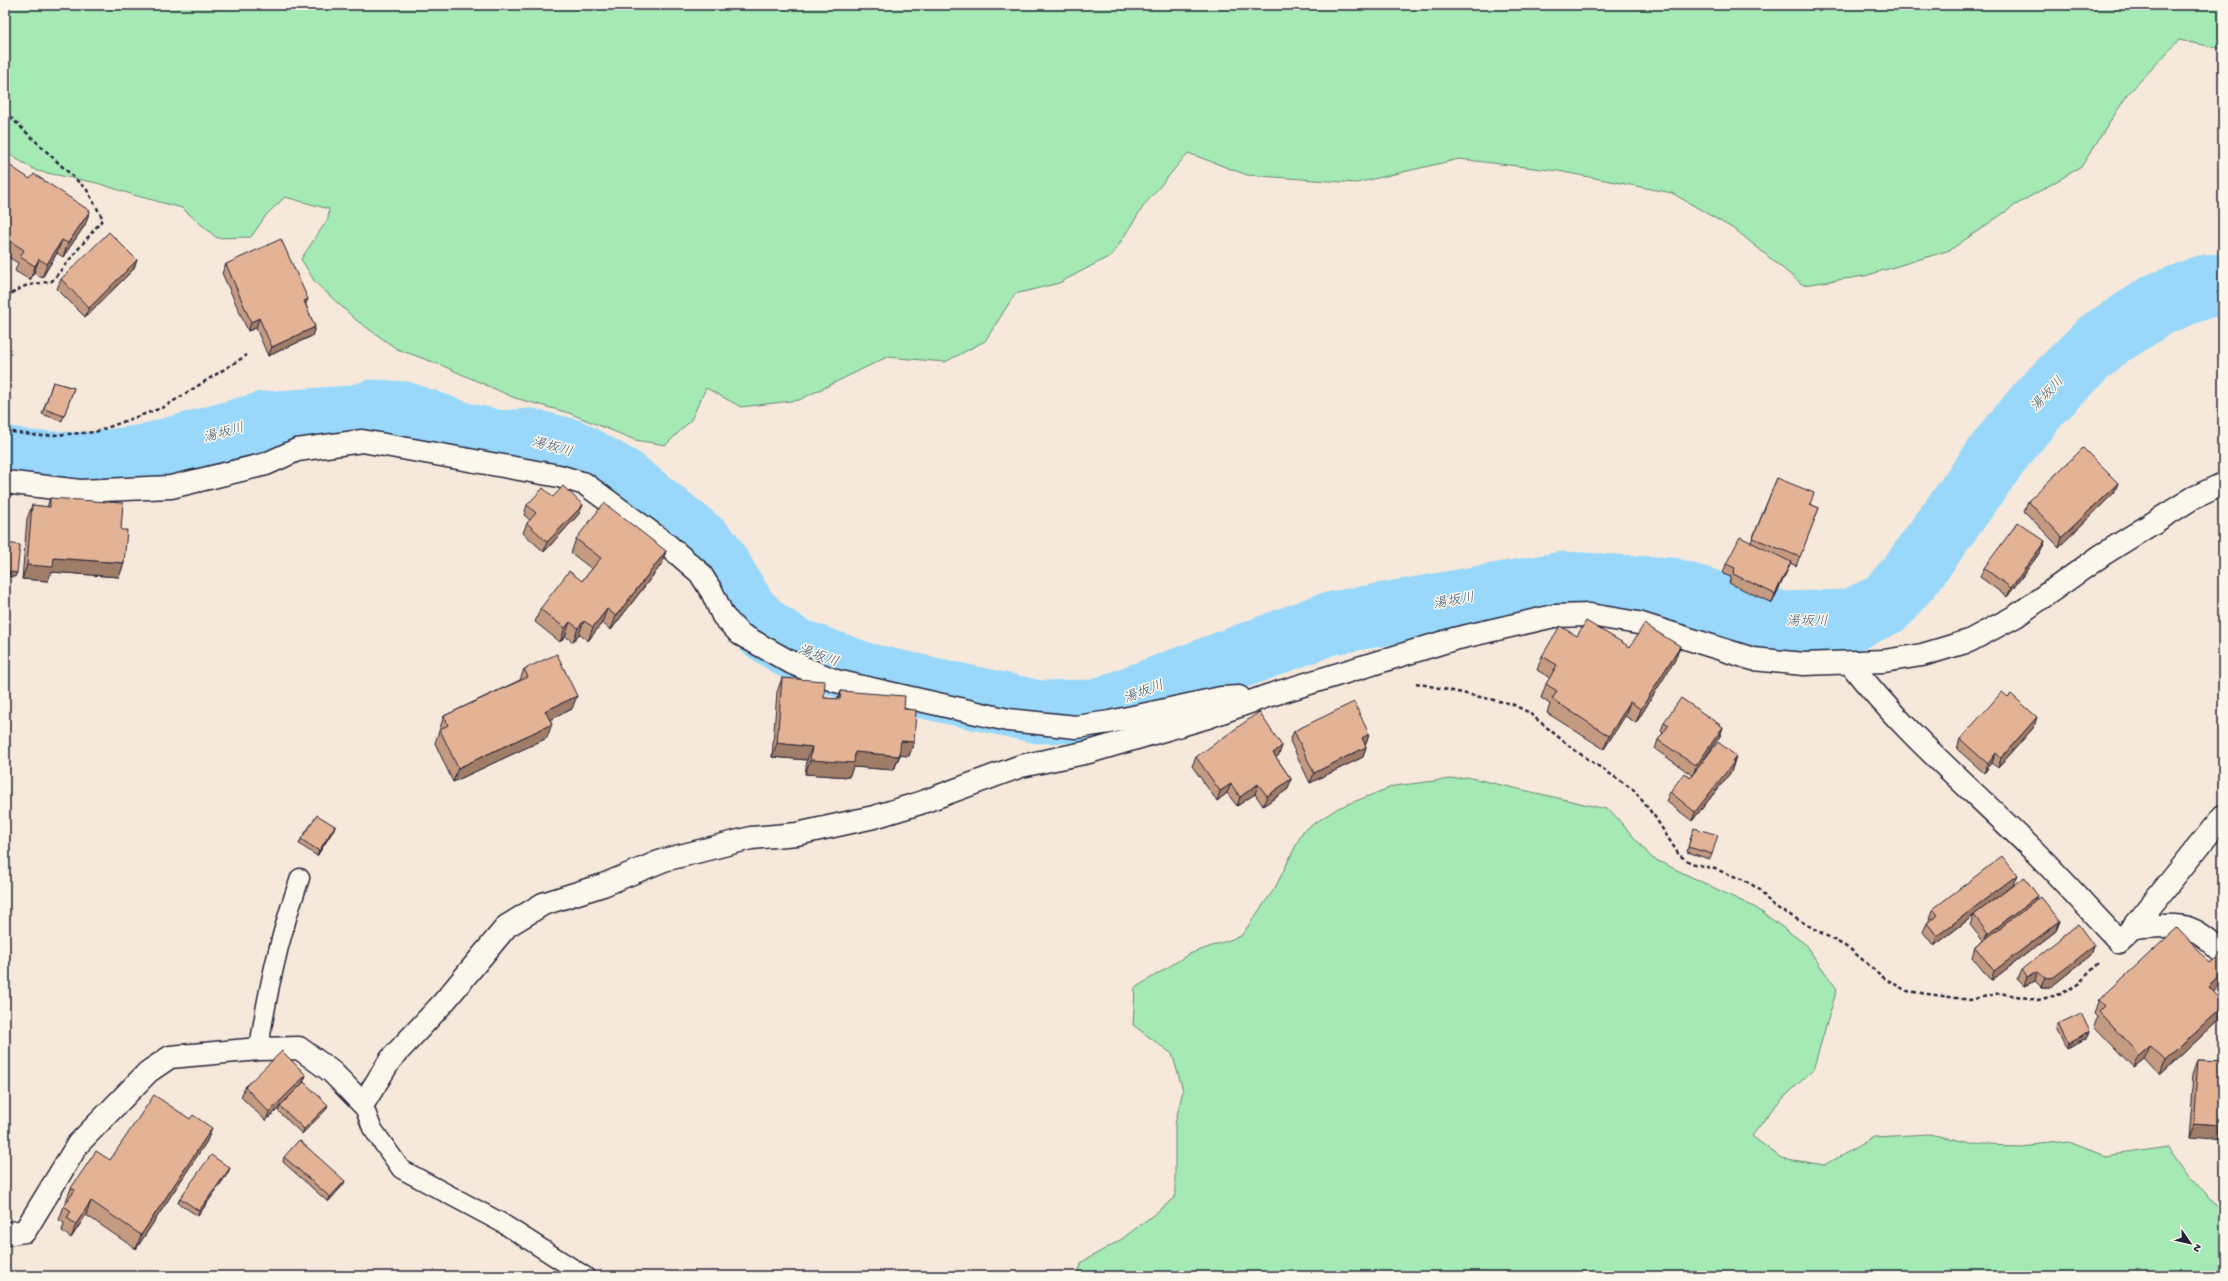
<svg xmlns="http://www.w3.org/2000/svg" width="2228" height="1281" viewBox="0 0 2228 1281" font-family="'Gochi Hand','Klee One',sans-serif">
<rect width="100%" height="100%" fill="#f6e9db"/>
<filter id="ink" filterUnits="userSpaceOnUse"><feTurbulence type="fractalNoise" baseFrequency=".025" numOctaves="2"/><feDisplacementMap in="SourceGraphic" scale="8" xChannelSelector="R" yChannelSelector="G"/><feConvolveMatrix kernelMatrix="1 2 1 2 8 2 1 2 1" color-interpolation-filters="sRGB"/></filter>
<g filter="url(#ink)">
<!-- green -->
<path fill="#a5e9b4" stroke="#648678" d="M5 5H2223V49L2179 40 2128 94 2081 167 2014 206 1950 250 1865 276 1803 285 1737 231 1672 193 1558 171 1459 159 1356 183 1247 175 1188 153 1145 204 1112 255 1059 283 1015 294 985 341 945 362 887 357 799 400 741 407 706 388 691 420 666 445 635 440 569 413 515 398 441 365 397 349 356 320 315 282 301 259 328 219 329 209 285 197 267 214 251 237 217 238 182 208 134 195 97 183 37 171 5 152Z
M1467 777 1610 810 1652 858 1756 908 1804 943 1837 989 1813 1070 1774 1107 1752 1136 1781 1158 1825 1165 1874 1137 1929 1134 1981 1145 2021 1146 2069 1141 2105 1155 2169 1146 2190 1176 2218 1209 2223 1208V1276H1077L1082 1262 1122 1239 1175 1198V1124L1183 1090 1172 1054 1133 1025 1135 988 1189 954 1241 936 1275 888 1303 831 1338 808 1394 786Z"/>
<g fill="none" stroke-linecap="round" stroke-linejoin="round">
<!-- river -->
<path stroke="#99d8fa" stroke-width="63" d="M5 457 28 462 88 464 144 456 264 423 352 417 374 411 404 413 464 434 500 442 530 440 570 450 623 480 703 544 712 554 746 611 764 629 792 648 864 674 1039 712 1096 711 1327 624 1563 583 1671 589 1782 623 1849 621 1886 604 1913 572 2003 447 2041 401 2100 342 2159 304 2206 286 2223 285"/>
<defs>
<path id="service" d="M259 1049C267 991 280 934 300 878
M363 1104 372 1128 401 1169 502 1223 585 1276"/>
<path id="minor" d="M5 482 80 491 171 487 266 464 297 450 362 441 385 445 559 476 585 484 664 542 700 573 712 592 723 616 740 634 792 663 836 681 1008 720 1076 727 1110 722 1221 698 1239 697
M1850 663C1904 733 1973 790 2036 853 2064 881 2091 912 2119 941L2133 928 2223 816
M2133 928C2178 925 2190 919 2223 954
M5 1234 25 1231 78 1144 148 1072 170 1057 259 1049 299 1048 332 1072 363 1104 391 1059 443 1003 507 926 543 904 603 885 664 860 751 838 797 834 874 817 920 803 1021 766 1089 752 1208 717 1267 696 1454 639 1554 616 1590 615 1638 623 1753 659 1804 664 1884 661 1922 655 1969 641 2016 616 2102 555 2193 498 2223 484"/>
</defs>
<!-- service casing -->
<use href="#service" stroke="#22223b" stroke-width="21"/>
<!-- minor casing -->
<use href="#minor" stroke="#22223b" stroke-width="25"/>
<!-- path -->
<path stroke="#22223b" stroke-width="2.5" stroke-dasharray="4 3" stroke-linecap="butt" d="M5 112 87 190 103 219 52 281 25 286 5 297
M5 431 39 436 95 432 164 407 247 355
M1416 683 1512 704 1528 712 1573 749 1634 790 1655 817 1679 855 1691 863 1715 869 1744 880 1759 889 1772 905 1850 949 1884 978 1907 991 1970 1000 2000 993 2038 1000 2061 994 2078 984 2099 963"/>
<!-- service -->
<use href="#service" stroke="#fbf7ec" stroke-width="18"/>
<!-- minor -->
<use href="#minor" stroke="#fbf7ec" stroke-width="22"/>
</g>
<!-- wall -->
<path fill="#c49a80" stroke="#22223b" d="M5 166 85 225 63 257 57 253 42 278 34 273 30 280 15 271 18 263 5 255Z
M137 260 133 270 85 317 57 289 61 279Z
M226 264 306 305 315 327 312 336 268 356 256 328 248 331 222 273Z
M53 382 74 388 62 421 42 414Z
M1777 478 1810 504 1819 508 1796 566 1790 563 1787 571 1772 603 1729 583 1731 577 1723 574 1726 564 1751 542Z
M2118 483 2114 493 2059 547 2024 511 2028 501Z
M553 497 583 505 579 514 544 552 523 533 527 523 530 520 524 515 527 505Z
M50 498 121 530 124 563 119 577 51 572 48 581 22 579 27 519 32 505 47 507Z
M576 539 666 551 661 565 611 630 602 623 588 641 579 634 573 642 565 636 560 642 535 622 540 609 582 581 592 569 571 553Z
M2045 541 2041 551 2007 597 1980 577 1984 568Z
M1577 636 1630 647 1675 660 1636 723 1625 716 1604 749 1547 713 1550 704 1541 698 1546 684 1550 678 1537 670 1542 656Z
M524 669 572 709 550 720 547 738 453 782 435 743 444 716 520 680Z
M782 678 824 698 838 699 841 691 904 709 914 742 909 756 900 755 894 770 853 767 849 777 805 774 807 760 772 757 777 692Z
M2008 697 2034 727 1998 768 1992 763 1984 773 1957 749 1960 739Z
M1664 722 1723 727 1720 736 1702 762 1736 756 1731 772 1692 821 1666 801 1670 792 1690 778 1692 775 1655 749 1658 740 1663 733 1661 731Z
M1294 731 1369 734 1366 744H1365L1366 747 1363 757 1310 783 1290 741Z
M1279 755 1276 757 1291 779 1288 789 1263 806 1255 794 1237 806 1227 793 1217 801 1192 766 1196 757Z
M335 826 333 831 317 856 299 844 301 839Z
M1692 833 1712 854 1710 859 1687 852Z
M2014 885 2038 896 2036 901 2060 921 2056 931 1991 981 1972 957 1975 947 1983 941 1970 925 1974 915 1998 897 1934 946 1923 932 1927 923 1931 920 1929 919 1933 909Z
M2094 946 2091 955 2051 987H2041L2035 981 2024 986 2017 979 2021 970Z
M2223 958V982L2212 992 2220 1019 2160 1075 2145 1059 2134 1068 2094 1026 2097 1017 2094 1014 2099 1000 2210 963Z
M2058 1024 2090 1032 2088 1037 2066 1048 2056 1029Z
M2198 1060 2223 1061 2188 1139 2193 1074Z
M306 1075 303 1083 326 1110 302 1134 278 1111 280 1107 266 1121 241 1097 245 1087Z
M207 1141 136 1249 86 1215 71 1238 62 1231 64 1223 59 1220 64 1206 67 1202 66 1201 71 1188 110 1160Z
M284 1157 345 1181 343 1185 328 1202 283 1162Z
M228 1173 198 1216 178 1203 180 1198Z"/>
<!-- shaded-wall -->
<path fill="#a07d68" stroke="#22223b" d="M90 211 85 225 63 257 68 243Z
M62 240 57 253 42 278 47 264Z
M39 259 34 273 30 280 35 266Z
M137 260 133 270 85 317 89 308Z
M308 299 304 309V301Z
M259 318 256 328 248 331 251 322Z
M315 327 312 336 268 356 272 347Z
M2118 483 2114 493 2059 547 2062 537Z
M583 505 579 514 544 552 547 542Z
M2045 541 2041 551 2007 597 2011 588Z
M666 551 661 565 611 630 616 616Z
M54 558 124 563 119 577 51 572 48 581 22 579 27 565Z
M1791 562 1787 571 1772 603 1775 594Z
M5 571 17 573 15 577 5 576Z
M607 609 602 623 588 641 593 627Z
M584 621 579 634 573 642 578 628Z
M570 622 565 636 560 642 565 628Z
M1680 646 1675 660 1636 723 1641 709Z
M577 696 572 709 540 725 545 711Z
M1630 702 1625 716 1604 749 1609 736Z
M2037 717 2034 727 1998 768 2001 758Z
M552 724 547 738 453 782 458 768Z
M1723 727 1720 736 1693 775 1696 766Z
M1369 734 1366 744 1359 747 1362 738Z
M901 741 914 742 909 756 896 755Z
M777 743 812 747 807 760 772 757Z
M1282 746 1279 755 1269 762 1273 753Z
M1366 747 1363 757 1310 783 1314 773Z
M855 752 899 756 894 770 853 767 849 777 805 774 810 760Z
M1996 753 1992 763 1984 773 1988 764Z
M1736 756 1731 772 1692 821 1695 812Z
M1291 779 1288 789 1263 806 1267 796Z
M1231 784 1227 793 1217 801 1220 791Z
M1258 784 1255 794 1237 806 1240 797Z
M335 826 333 831 317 856 319 851Z
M2017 875 2013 885 1934 946 1937 936Z
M2038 896 2034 905 1985 943 1988 934Z
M2060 921 2056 931 1991 981 1994 971Z
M2094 946 2091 955 2051 987H2041L2045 978Z
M2038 972 2035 981 2024 986 2027 977Z
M2223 973V982L2203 1001 2208 987Z
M2223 1007V1010L2220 1019 2160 1075 2165 1061Z
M2090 1032 2088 1037 2066 1048 2068 1044Z
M2150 1045 2145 1059 2134 1068 2139 1055Z
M306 1075 302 1085 280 1106V1107L266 1121 269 1112Z
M328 1105 326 1110 302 1134 304 1129Z
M2193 1125 2223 1127V1142L2188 1139Z
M212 1128 207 1141 136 1249 141 1235Z
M230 1168 228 1173 198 1216 199 1211Z
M345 1181 343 1185 328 1202 330 1197Z
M91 1201 86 1215 71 1238 76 1224Z"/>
<!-- building -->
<path fill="#e4b395" stroke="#22223b" d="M6 163 30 179 34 174 90 211 68 243 62 240 47 264 39 259 35 266 20 257 24 250 5 238V166Z
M109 232 137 260 89 308 61 279Z
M281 239 308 299 304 301 315 327 272 347 259 318 251 322 226 264Z
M53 382 74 388 64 416 44 409Z
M2083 448 2118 483 2062 537 2028 501Z
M1777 478 1814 493 1810 504 1819 508 1800 557 1753 538Z
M563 486 583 505 547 542 527 523 536 513 527 505 543 488 553 497Z
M50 498 123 503 121 530H127L124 563 54 558 53 567 27 565 32 505 50 507Z
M604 503 666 551 616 616 607 609 593 627 584 621 578 628 570 622 565 628 540 609 569 571 582 581 601 558 576 539Z
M2018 522 2045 541 2011 588 1984 568Z
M1740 537 1791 562 1775 594 1733 574 1735 568 1726 564Z
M5 543 20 545 17 573 5 571Z
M1586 621 1630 647 1644 624 1680 646 1641 709 1630 702 1609 736 1552 699 1557 691 1546 684 1557 665 1542 656 1560 626 1577 636Z
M557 654 577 696 545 711 552 724 458 768 440 730 448 725 444 716 528 677 524 669Z
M782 678 825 681 824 698 840 699 841 691 905 696 904 709 916 710 914 742 901 741 899 756 855 752 854 763 810 760 812 747 777 743Z
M2002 692 2008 697 2011 694 2037 717 2001 758 1996 753 1988 764 1960 739Z
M1681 698 1723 727 1696 766 1658 740 1669 725 1664 722Z
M1354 702 1369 734 1362 738 1366 747 1314 773 1294 731Z
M1259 712 1282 746 1273 753 1291 779 1267 796 1258 784 1240 797 1231 784 1220 791 1196 757Z
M1718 742 1736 756 1732 761 1734 762 1695 812 1670 792 1684 773 1690 778Z
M317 815 335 826 319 851 301 839Z
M1694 828 1718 835 1712 854 1688 847Z
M2002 856 2017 875 1937 936 1927 923 1938 915 1933 909Z
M2024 877 2038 896 1988 934 1974 915Z
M2041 897 2060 921 1994 971 1975 947Z
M2078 924 2094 946 2054 977 2045 978 2038 972 2027 977 2021 970Z
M2177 928 2210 963 2220 955 2223 958V973L2208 987 2223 1003V1007L2165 1061 2150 1045 2139 1055 2099 1012 2105 1006 2099 1000Z
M2081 1013 2090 1032 2068 1044 2058 1024Z
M282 1051 306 1075 269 1112 245 1087Z
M2198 1060 2223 1061V1127L2193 1125Z
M304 1082 328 1105 304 1129 280 1106Z
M154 1095 190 1119 193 1115 212 1128 141 1235 91 1201 76 1224 67 1218 71 1211 64 1206 75 1190 71 1188 96 1151 110 1160Z
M299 1140 345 1181 330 1197 284 1157Z
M211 1155 230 1168 199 1211 180 1198Z"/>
</g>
<g text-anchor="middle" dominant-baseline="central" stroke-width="3" stroke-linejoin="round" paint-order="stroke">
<!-- water labels -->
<g font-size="14" font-style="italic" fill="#465974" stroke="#fbf7ec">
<text transform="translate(2048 395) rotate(-47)">湯坂川</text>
<text transform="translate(224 434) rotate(-15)">湯坂川</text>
<text transform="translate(552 448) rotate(15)">湯坂川</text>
<text transform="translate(1454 602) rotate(-10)">湯坂川</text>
<text x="1807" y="622">湯坂川</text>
<text transform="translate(818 657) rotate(19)">湯坂川</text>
<text transform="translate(1144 693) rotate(-21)">湯坂川</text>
</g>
</g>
<!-- margin -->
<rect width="2228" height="1281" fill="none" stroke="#fbf7ec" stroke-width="20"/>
<rect x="10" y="10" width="2208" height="1261" fill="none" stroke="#22223b" stroke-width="1.5" filter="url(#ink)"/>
<!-- north arrow -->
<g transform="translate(2190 1243) rotate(124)" stroke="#fbf7ec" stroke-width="3" paint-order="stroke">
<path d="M0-3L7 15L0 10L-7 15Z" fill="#22223b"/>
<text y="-6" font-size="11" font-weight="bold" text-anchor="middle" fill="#22223b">N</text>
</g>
</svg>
